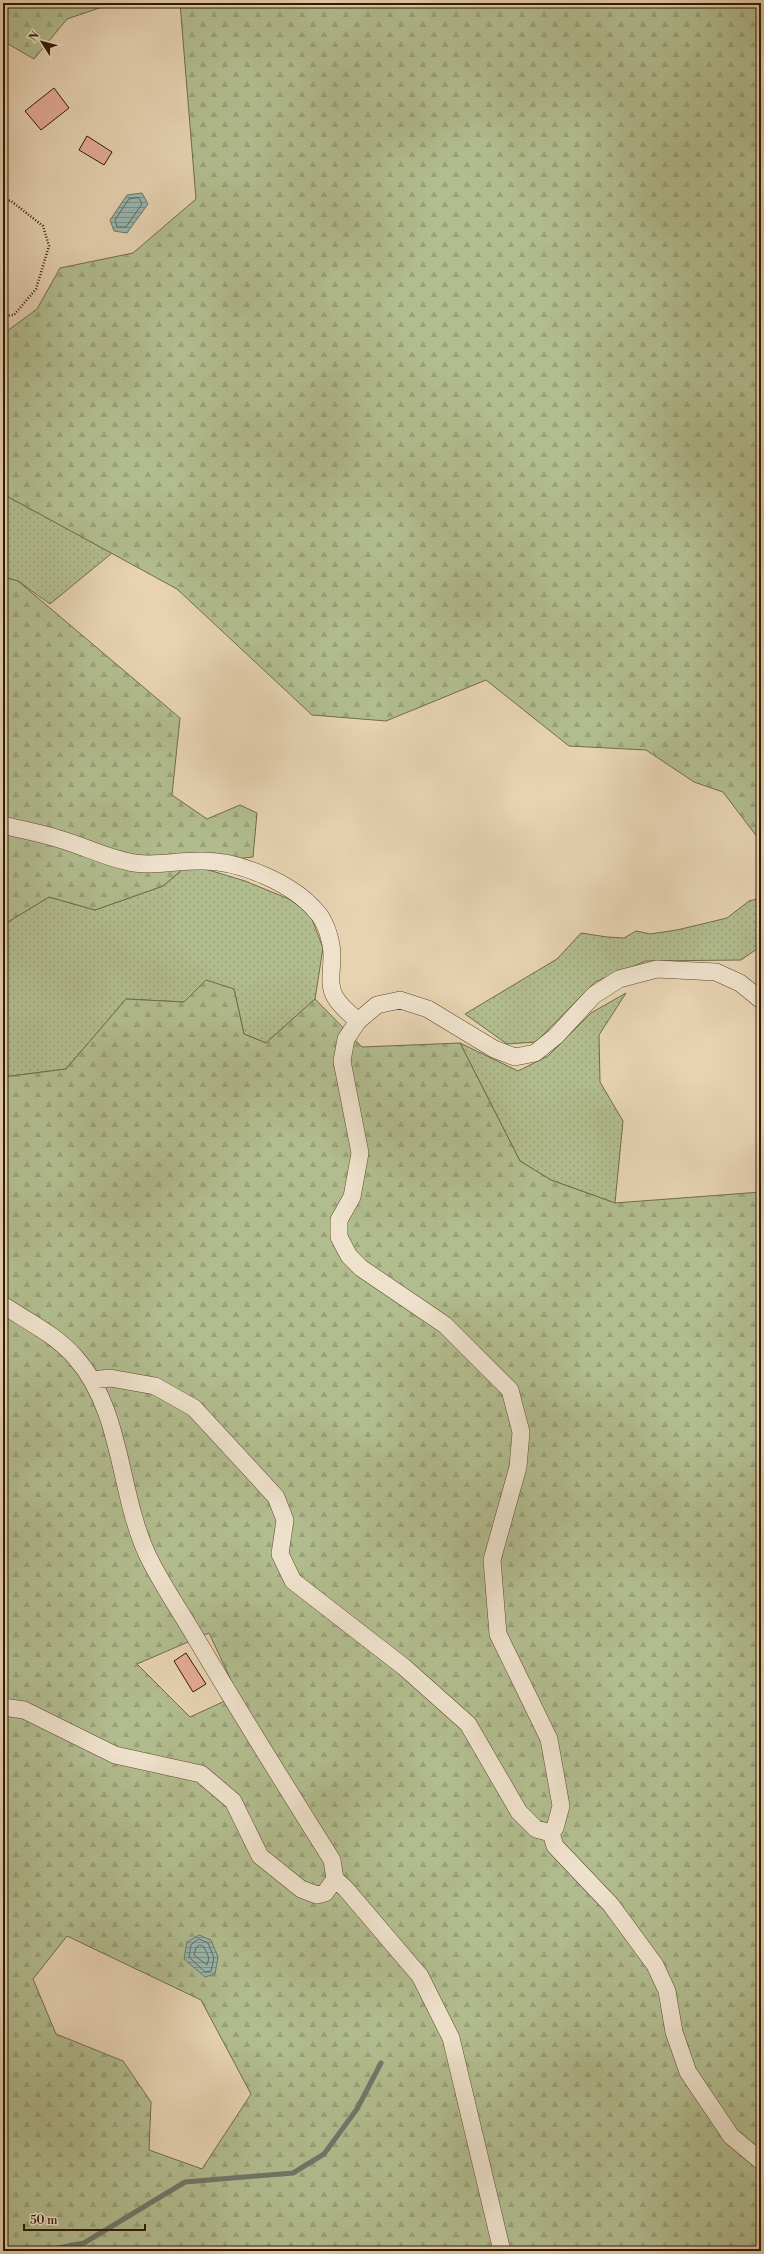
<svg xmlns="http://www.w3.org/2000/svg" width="764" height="2254" viewBox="0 0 764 2254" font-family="'Libre Bodoni',serif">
<defs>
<pattern id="grass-dots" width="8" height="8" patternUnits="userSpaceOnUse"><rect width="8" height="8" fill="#b2bd8f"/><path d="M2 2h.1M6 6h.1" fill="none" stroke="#99a27a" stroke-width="1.8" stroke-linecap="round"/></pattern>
<pattern id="forest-firs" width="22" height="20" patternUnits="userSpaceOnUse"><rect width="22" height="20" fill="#b2bd8f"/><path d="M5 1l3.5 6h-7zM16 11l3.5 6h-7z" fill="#99a27a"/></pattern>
<pattern id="water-rules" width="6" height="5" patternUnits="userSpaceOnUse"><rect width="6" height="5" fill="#97b7b1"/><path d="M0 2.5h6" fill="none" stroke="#7c948e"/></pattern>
</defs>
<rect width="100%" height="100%" fill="#e7d3b2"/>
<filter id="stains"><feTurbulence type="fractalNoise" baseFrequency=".005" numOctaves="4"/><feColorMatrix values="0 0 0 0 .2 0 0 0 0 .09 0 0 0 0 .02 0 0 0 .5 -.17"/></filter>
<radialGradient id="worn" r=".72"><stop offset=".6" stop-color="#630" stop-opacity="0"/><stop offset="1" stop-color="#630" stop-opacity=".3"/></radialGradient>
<!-- grass -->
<path fill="url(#grass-dots)" stroke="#716c48" d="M3 494 112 553 50 604 18 581 3 577Z
M189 864 245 881 289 899 310 914 323 948 315 999 266 1043 244 1034 234 989 184 1002 126 999 66 1069 3 1077V925L49 897 95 910 163 886Z
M761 898V946L741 960 646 961 595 982 536 1042 507 1044 465 1014 557 959 581 933 607 937 624 938 636 931 650 934 677 930 727 918 749 901Z
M626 993 599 1035 600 1082 623 1121 615 1203 551 1180 520 1161 460 1043 518 1071 548 1056 591 1013Z"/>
<!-- forest -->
<path fill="url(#forest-firs)" stroke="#716c48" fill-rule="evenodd" d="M3 3H114L67 19 34 59 3 41Z
M180 3H761V842L723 792 694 782 646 750 569 746 486 680 386 721 312 715 177 589 3 494V334L37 309 60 268 133 253 196 199Z
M3 577 18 581 180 718 172 795 207 819 240 805 257 813 253 857 189 864 163 886 95 910 49 897 3 925Z
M206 980 234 989 244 1034 266 1043 315 999 362 1047 460 1043 520 1161 551 1180 615 1203 761 1192V2251H3V1077L66 1069 126 999 184 1002ZM209 1633 238 1695 190 1717 137 1664ZM67 1936 201 2000 251 2094 202 2169 149 2150 151 2102 123 2061 56 2034 33 1979Z"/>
<!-- water -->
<path fill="url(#water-rules)" stroke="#6e786a" d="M142 193 148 204 127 233 114 231 110 220 127 195Z
M199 1935 211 1940 218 1957 215 1974 205 1977 184 1959 187 1942Z"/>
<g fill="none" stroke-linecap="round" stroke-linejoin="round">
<!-- shore -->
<path stroke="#646858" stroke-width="1" d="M139 198 142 204 126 227H117L115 220 129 199Z
M199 1939 208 1943 214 1958 211 1971 205 1972 189 1957 191 1945Z
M200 1945 204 1947 209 1958 207 1965 194 1955 196 1948Z"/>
<!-- stream -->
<path stroke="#6e786a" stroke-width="5" d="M3 2250 7 2251
M42 2251 84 2243 185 2182 293 2173 324 2154 357 2109 381 2063"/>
</g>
<!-- building -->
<path fill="#e3ab97" stroke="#301a00" d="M54 88 69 108 41 130 25 111Z
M87 136 112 152 104 165 79 150Z
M186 1653 206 1684 193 1692 174 1661Z"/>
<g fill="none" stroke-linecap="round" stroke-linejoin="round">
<defs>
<path id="minor" d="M3 825C22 830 41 833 59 839 81 845 102 856 125 861 151 868 177 860 203 861 240 861 292 883 316 911 326 921 332 942 332 956 332 970 328 985 335 997 341 1007 350 1014 358 1021
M3 1305C27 1321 56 1335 75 1357 123 1411 118 1491 147 1554 161 1584 181 1612 197 1640 241 1714 286 1787 332 1860L335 1879 325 1893 317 1895 301 1889 260 1856 233 1801 201 1774 115 1755 24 1710 3 1707
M92 1380 110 1378 155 1386 194 1408 276 1497 285 1520 280 1554 293 1581 404 1667 468 1724 519 1812 536 1829 551 1833
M551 1833 555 1828 561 1806 549 1739 498 1634 492 1560 518 1467 521 1432 510 1390 445 1325 361 1268 349 1256 339 1237V1220L352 1197 360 1153 342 1061 346 1039 358 1021 377 1005 400 1000 428 1009 494 1049 515 1057 535 1053 556 1036 594 995 619 979 657 969 716 972 740 983 761 1000
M551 1833 555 1846 611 1905 655 1965 667 1991 674 2032 688 2072 731 2136 761 2161
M335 1879 345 1888 420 1976 451 2038 502 2251"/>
</defs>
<!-- minor casing -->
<use href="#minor" stroke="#5e482c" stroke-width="18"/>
<!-- path -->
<path stroke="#301a00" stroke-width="2.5" stroke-dasharray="1 2" stroke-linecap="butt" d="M3 199 11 201 43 226 49 246 36 289 14 315 3 316"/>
<!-- minor -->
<use href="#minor" stroke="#efe2cd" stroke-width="17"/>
</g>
<!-- margin -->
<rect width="764" height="2254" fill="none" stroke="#e7d3b2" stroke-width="16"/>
<rect x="4" y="4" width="756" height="2246" fill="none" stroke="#301a00" stroke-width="2"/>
<rect x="8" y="8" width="748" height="2238" fill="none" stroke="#301a00"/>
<!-- north arrow -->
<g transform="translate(42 42) rotate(306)" stroke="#efe2cd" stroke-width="3" paint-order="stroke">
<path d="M0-3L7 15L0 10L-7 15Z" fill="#301a00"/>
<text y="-6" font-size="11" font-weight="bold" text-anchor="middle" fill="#301a00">N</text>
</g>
<!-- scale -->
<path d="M24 2224v6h121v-6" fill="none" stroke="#301a00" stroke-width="2"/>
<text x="30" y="2224" font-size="12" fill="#301a00" stroke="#efe2cd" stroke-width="3" paint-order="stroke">50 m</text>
<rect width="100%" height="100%" filter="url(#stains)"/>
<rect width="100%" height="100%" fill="url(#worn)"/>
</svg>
